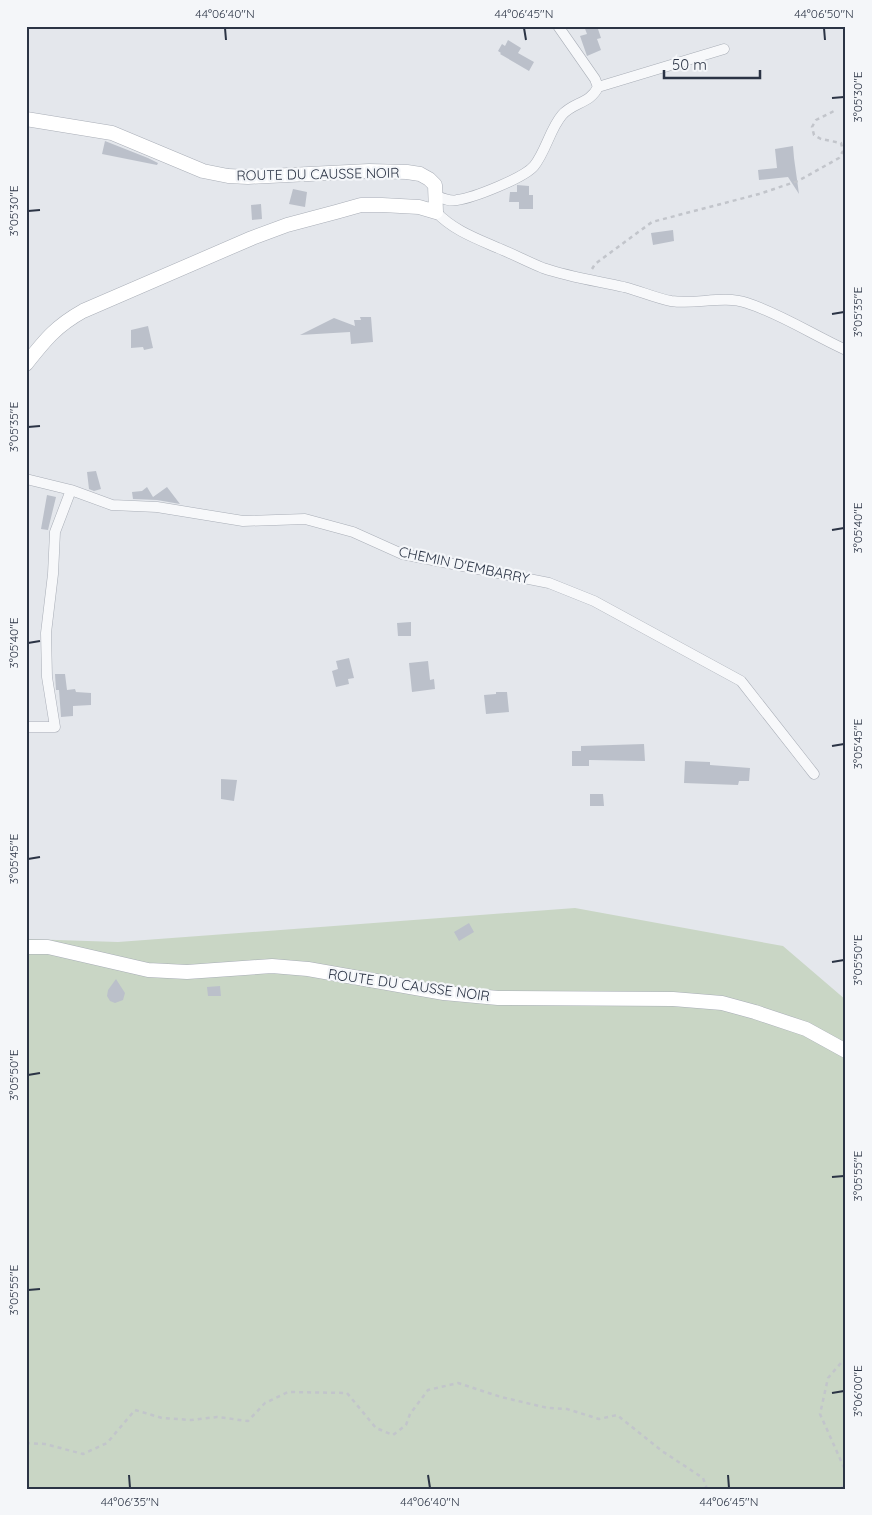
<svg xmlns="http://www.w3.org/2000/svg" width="872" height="1515" viewBox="0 0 872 1515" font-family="Quicksand,sans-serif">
<rect width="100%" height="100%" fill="#e4e7ec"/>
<!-- green -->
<path fill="#c9d6c5" d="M575 908 783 946 846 1000V1489H26V939L118 942Z"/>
<!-- building -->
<path fill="#bbc0ca" d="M584 26H597L601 38 597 39 601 50 587 56 580 36 587 34Z
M508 40 521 48 518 53 534 62 529 71 500 54 501 53 498 51 502 44 505 46Z
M105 141 148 158 158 163 157 165 102 154Z
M793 146 794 158 799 194 788 177 759 180 758 170 777 168 775 149Z
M517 185 529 186V195H533V209H519V202H509L510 192H517Z
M293 189 307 192 305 207 289 204Z
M261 204 262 219 252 220 251 205Z
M673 230 674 241 653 245 651 233Z
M360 317H371L373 342 351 344 350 332 300 335 334 318 355 326 354 320H361Z
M148 326 153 348 144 350 143 347 131 348V330Z
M96 471 101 489 94 491 89 489 87 472Z
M147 487 153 497 167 487 180 504 157 500 133 499 132 492 142 491Z
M47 495 56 497 48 530 41 529Z
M411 622V636H398L397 623Z
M349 658 354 678 348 679 349 684 336 687 332 671 338 669 336 661Z
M428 661 430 680 434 679 435 689 412 692 409 663Z
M55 674H65L67 690 75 689 76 692 91 693V705L73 706V716L61 717 59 690H56Z
M496 692H507L509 712 486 714 484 695 496 694Z
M644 744 645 761 589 760V766H572V751H581V746Z
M685 761 710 762V765L750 768 749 781H739L738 785 684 783Z
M221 779 237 780 234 801 221 799Z
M590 794H603L604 806H590Z
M469 923 474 932 459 941 454 932Z
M116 979 125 993 123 1000 115 1003 110 1001 107 996 108 990Z
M220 986 221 996H208L207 987Z"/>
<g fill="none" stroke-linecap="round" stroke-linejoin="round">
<defs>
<path id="street" d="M598 87 724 49
M435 195C442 198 449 202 457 200 473 198 524 178 534 166 546 151 550 129 562 115 573 102 590 104 598 87L595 79 558 26
M436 212C453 230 475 238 498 248 513 254 528 262 543 268 569 277 597 281 624 287 640 291 655 298 671 301 696 305 723 295 747 303 781 314 813 335 846 350
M26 479 71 490 112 505 157 507 243 521 305 519 353 532 402 554 549 583 594 601 741 681 814 774
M26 727H55L47 677 46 633 53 574 55 532 71 490"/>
<path id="secondary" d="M26 119 112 133 203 171 228 176 248 177 369 171 407 172 420 174 429 179 435 185 436 212 419 207 382 205H361L336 212 287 225 252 238 83 311C56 326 45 340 26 364
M26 947H48L148 970 187 972 272 966 308 969 444 993 498 998 673 999 722 1003 755 1012 806 1029 846 1051"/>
</defs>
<!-- street casing -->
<use href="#street" stroke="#a9aeb7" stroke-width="11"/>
<!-- secondary casing -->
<use href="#secondary" stroke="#a9aeb7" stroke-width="15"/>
<!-- path -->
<path stroke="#c2c5cb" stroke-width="2.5" stroke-dasharray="4 4" stroke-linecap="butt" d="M592 269 595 264 652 222 759 194 798 181 839 158 843 151 841 143 821 139 814 135 812 127 816 120 836 110
M846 1357 828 1378 820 1414 846 1472
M26 1443 45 1444 83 1454 107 1443 135 1410 162 1418 191 1420 217 1417 248 1421 265 1403 288 1392 347 1393 376 1428 393 1435 406 1425 410 1414 428 1390 458 1383 501 1397 548 1408 567 1409 599 1419 617 1415 662 1451 703 1478 707 1489
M840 1489 846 1484"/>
<!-- street -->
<use href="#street" stroke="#f7f8fa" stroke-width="10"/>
<!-- secondary -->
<use href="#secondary" stroke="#fff" stroke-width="14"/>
</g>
<!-- ticks -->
<path fill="none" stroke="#2b3445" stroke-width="2" d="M225 28 226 40M524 28 526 40M824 28 825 40M832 98 844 97M28 211 40 210M832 314 844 312M28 427 40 426M832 530 844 528M28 643 40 641M832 746 844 744M28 859 40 857M832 962 844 960M28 1075 40 1073M832 1177 844 1176M28 1290 40 1289M832 1393 844 1391M129 1475 130 1488M428 1475 430 1488M728 1475 729 1488"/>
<g text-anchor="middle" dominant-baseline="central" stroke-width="4.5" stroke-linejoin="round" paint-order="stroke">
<!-- street labels -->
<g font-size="14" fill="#2b3445" stroke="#f4f6f9">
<text transform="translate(318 174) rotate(-1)">ROUTE DU CAUSSE NOIR</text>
<text transform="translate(464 565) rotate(12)">CHEMIN D'EMBARRY</text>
<text transform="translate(409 985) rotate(8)">ROUTE DU CAUSSE NOIR</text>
</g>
</g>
<!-- border -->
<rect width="872" height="1515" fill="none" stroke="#f4f6f9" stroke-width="55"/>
<!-- scale -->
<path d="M664 70v8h96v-8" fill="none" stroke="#2b3445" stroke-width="2.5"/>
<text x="672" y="70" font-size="15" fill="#2b3445" stroke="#f4f6f9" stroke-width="4" paint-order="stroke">50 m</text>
<rect x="28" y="28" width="816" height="1460" fill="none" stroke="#2b3445" stroke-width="2"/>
<g font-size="12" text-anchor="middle" fill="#2b3445">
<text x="225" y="18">44°06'40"N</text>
<text x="524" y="18">44°06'45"N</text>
<text x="824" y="18">44°06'50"N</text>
<text transform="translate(858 97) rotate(-90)" y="4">3°05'30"E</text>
<text transform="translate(14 211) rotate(-90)" y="4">3°05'30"E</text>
<text transform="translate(858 312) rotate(-90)" y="4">3°05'35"E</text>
<text transform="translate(14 427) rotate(-90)" y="4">3°05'35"E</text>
<text transform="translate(858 528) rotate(-90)" y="4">3°05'40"E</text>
<text transform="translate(14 643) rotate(-90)" y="4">3°05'40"E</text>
<text transform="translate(858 744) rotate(-90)" y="4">3°05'45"E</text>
<text transform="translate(14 859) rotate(-90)" y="4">3°05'45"E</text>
<text transform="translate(858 960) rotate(-90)" y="4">3°05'50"E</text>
<text transform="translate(14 1075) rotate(-90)" y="4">3°05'50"E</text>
<text transform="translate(858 1176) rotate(-90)" y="4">3°05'55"E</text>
<text transform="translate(14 1290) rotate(-90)" y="4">3°05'55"E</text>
<text transform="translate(858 1391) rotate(-90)" y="4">3°06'00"E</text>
<text x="130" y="1506">44°06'35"N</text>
<text x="430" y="1506">44°06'40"N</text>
<text x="729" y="1506">44°06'45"N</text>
</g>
</svg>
